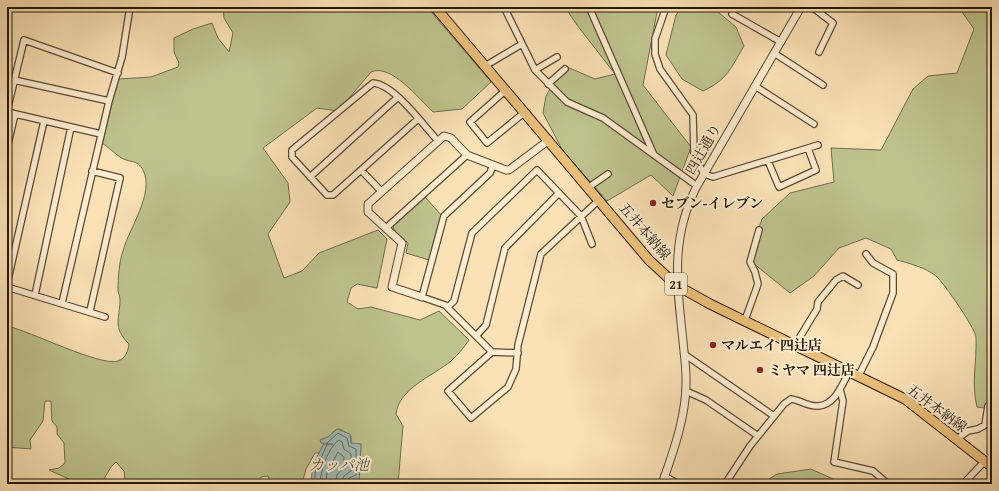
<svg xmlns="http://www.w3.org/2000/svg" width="999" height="491" viewBox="0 0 999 491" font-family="'Gentium Book Plus','Noto Serif JP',serif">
<rect width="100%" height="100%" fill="#fae2b6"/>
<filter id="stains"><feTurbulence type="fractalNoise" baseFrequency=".005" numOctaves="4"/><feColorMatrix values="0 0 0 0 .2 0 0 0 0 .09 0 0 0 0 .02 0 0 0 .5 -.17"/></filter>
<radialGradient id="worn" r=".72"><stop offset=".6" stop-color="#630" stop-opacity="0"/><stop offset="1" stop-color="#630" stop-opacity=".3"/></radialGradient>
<!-- green -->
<path fill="#bec38e" stroke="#726e4a" d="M223 7H427L491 82 462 109 433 112C419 99 391 63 371 72L338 111 317 108 263 148 288 183 290 202 268 234 284 278 302 271 319 253 378 230 387 239 377 288 357 284 351 288 347 302 358 309 371 307 420 320 439 311 469 340C464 347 458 355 451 361 433 376 399 388 396 414L403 426 398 484H350L351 481 356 482 360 468 361 444H351V436L340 429H337L328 437 320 440 324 444 320 453H315L306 469 302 484 271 482 268 476 261 477 256 484H138L125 479 124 471 116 462 111 467 101 484H80L49 470 59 468 65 463 64 443 57 434V427L52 421 51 401H45L43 421 30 440 31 449 7 447V326C30 331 101 367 118 361 126 358 128 351 129 344 112 327 120 319 120 299 120 296 118 293 118 290 118 278 119 262 123 251 129 228 155 193 143 170 138 159 128 163 120 157 113 152 108 147 101 142L118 79 151 77 178 67 179 63 174 52V38L193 29 212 23 218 38 229 52 233 33 224 18Z
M565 7H658L643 85 691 147 673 196 651 175 607 201 563 151 543 113 546 96 558 76 567 67 595 79 615 74 577 25Z
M682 7H712L736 27 744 46C731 68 727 80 703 91L682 79 666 55 676 15Z
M961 7H992V409L977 407C971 382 977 363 976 337 975 328 944 283 936 276 926 268 909 263 897 260L891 249 866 238 839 248 814 276 790 293 753 263V244L762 219 790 193 834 182 831 148 881 150 913 89 928 76 957 73 974 29 960 9Z
M425 197 441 215 429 260 406 253 408 243 394 230 393 225Z
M811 469 844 484H766L764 482 777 474Z"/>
<!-- water -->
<path fill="#a2bcb7" stroke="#707a70" d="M337 429 350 434 351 443 361 444 359 482 353 480 350 484H311C311 469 316 458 323 445L333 444 321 443 320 440 328 437Z"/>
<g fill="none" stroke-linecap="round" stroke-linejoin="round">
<!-- shore -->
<path stroke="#646a5e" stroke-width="1" d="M315 484V472L328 442 338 433 347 438 349 446 356 449V475L349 478 346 484
M320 484C320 472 328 447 339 440L342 442 344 449 351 454V471L344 476 341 484
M326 484 327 472 338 452 344 457V467L337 475 335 484"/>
<defs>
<path id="minor" d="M504 7 535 70 567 102 603 118 697 186
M589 7 654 155
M666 7 655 39V54L660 69 693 115 694 155 704 174 713 177 818 145
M812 7 833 23 819 52
M732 14 781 42
M774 53 823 85
M485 66 522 44
M535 70 557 57
M14 80 109 101
M548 84 565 69
M755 86 814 124
M506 90 470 122 487 143 525 112
M7 111 24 40 118 73
M7 112 101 134
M7 148 15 114
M768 161 779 187 816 170 808 148
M361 170 418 119
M310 177 398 97
M589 187 608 174
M381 191 361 170 333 195H327L292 157V150L373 83C394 84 424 126 438 141
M386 228 467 155
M7 284 44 121
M7 287 105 317
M35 295 71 127
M62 303 109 101 122 57 130 7
M448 307 454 301 472 233 537 170 581 216 592 244
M90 311 120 178 92 171
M745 320 758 284 755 272 750 262 759 230
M476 336 486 325 505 248 559 193
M795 345 817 309 818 302 836 280 843 276 858 285
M492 352 445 305 422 297 444 216 490 173 493 165
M518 353 492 352 448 391 471 418 508 387 516 369 518 345 541 254 599 200
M684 354 774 416
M858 377 873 347 893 293V274L873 263 866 254
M840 389 843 401 834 462 873 471 888 484
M686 391 706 400 758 436
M957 439 968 431 978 429 985 425 988 406 992 402
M664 476 679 484
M725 484 750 446 784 404 791 399C800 400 809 407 818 406 835 405 842 385 849 372
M963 484 984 462"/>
<path id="tertiary" d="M7 9 8 7
M422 297 392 287 402 243 368 212V204L444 136 451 138 467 155 506 170H509L549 140
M662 484C674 450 687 414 686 378 686 366 684 353 683 341 677 286 670 238 697 186L801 7"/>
<path id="primary" d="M435 7 649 260 676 285 710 304 905 399 992 467"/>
</defs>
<!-- minor casing -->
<use href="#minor" stroke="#5b4a32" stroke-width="8"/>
<!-- tertiary casing -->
<use href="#tertiary" stroke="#5b4a32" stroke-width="9"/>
<!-- primary casing -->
<use href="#primary" stroke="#261806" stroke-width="11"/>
<!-- minor -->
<use href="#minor" stroke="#fcecd0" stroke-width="5.5"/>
<!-- tertiary -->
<use href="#tertiary" stroke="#fcecd0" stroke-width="7"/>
<!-- primary -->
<use href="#primary" stroke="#edc17b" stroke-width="9"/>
</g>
<!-- markers -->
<g fill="#8f2418" stroke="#fcecd0" stroke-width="1.5">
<circle cx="653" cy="203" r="4"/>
<circle cx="713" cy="345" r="4"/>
<circle cx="760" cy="370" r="4"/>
</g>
<g text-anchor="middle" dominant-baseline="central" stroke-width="4" stroke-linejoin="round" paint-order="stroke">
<!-- shield labels -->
<rect fill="#fcecd0" stroke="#665843" stroke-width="1" x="665" y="273" width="22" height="22" rx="3"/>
<g font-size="13" font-weight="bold" fill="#261806">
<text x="676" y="284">21</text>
</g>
<!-- street labels -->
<g font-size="14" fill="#261806" stroke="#fcecd0">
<text transform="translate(703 149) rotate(-60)">四辻通り</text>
<text transform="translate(645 231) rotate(49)">五井本納線</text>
<text transform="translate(937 408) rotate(36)">五井本納線</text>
</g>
<!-- poi labels -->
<g font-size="14" font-weight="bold" fill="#261806" stroke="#fcecd0" text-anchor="start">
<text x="661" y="203">セブン-イレブン</text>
<text x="721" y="345">マルエイ 四辻店</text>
<text x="768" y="370">ミヤマ 四辻店</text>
</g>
<!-- water labels -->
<g font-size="15" font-style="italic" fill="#515144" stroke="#fcecd0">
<text x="339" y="464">カッパ池</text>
</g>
</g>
<!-- margin -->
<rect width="999" height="491" fill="none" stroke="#fae2b6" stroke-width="24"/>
<rect x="8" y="8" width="983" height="475" fill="none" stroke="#261806" stroke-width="2"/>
<rect x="12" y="12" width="975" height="467" fill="none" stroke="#261806"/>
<rect width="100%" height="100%" filter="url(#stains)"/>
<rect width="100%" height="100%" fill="url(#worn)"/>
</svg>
